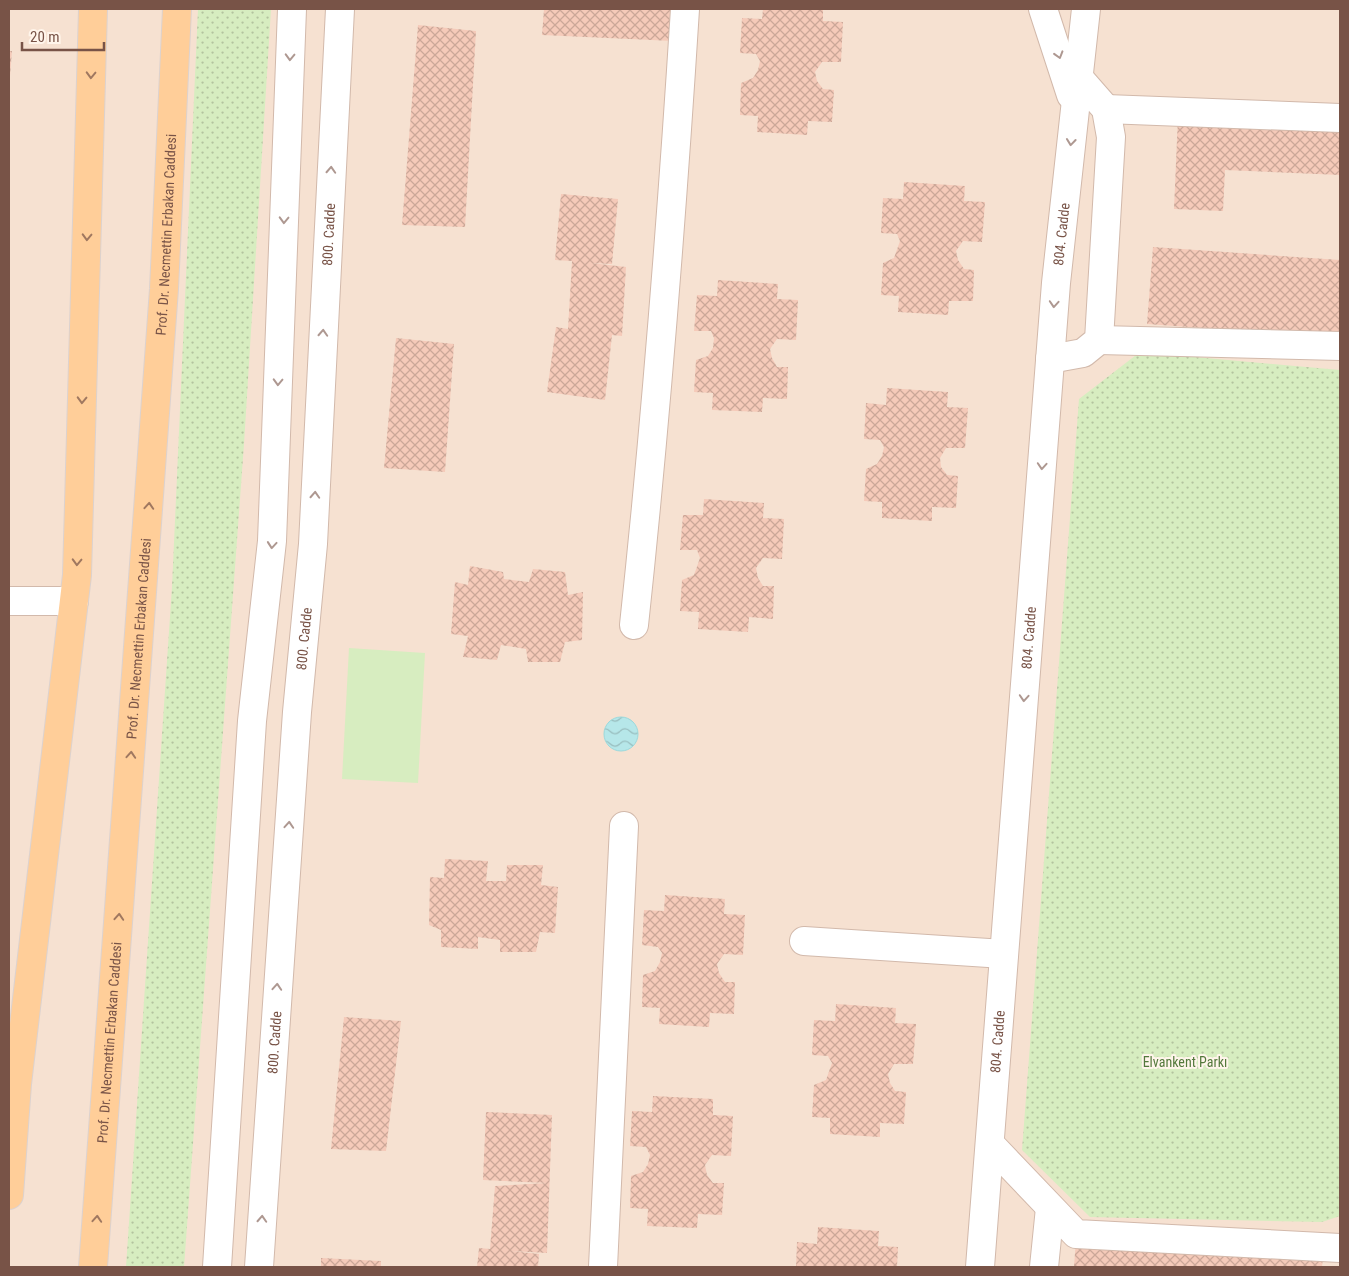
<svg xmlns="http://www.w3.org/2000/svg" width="1349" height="1276" viewBox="0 0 1349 1276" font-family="'Roboto Condensed',sans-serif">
<defs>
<pattern id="park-dots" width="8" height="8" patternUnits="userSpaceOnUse" patternTransform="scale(1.25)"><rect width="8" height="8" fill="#d7edc0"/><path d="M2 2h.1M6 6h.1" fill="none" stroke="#b3c39e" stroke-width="1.8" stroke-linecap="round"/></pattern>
<pattern id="water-waves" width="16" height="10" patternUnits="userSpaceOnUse" patternTransform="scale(1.25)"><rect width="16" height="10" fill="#b6e7e9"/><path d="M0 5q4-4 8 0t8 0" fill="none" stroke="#99bebf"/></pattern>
<pattern id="building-cross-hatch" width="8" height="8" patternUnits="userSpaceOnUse" patternTransform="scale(1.25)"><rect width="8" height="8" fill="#f5cab9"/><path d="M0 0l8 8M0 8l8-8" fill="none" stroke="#cba798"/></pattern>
</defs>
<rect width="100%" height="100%" fill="#fef1e3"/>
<!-- residential -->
<path fill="#f6e1d1" d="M9 9H1340V1267H9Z"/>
<!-- park -->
<path fill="url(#park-dots)" d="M198 9H271L244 444 184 1267H126L172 587Z
M1140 352 1340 370V1216L1322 1222 1090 1217 1022 1150 1079 399Z"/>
<!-- pitch -->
<path fill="#d7edc0" d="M349 648 425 653 418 783 342 779Z"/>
<!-- water -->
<path fill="url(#water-waves)" stroke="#9bd9dc" d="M604 734a17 17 0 1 1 34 0a17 17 0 1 1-34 0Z"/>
<!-- building -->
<path fill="url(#building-cross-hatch)" d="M544 9H674L673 41 542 35Z
M763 9H823V21L843 22 841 62H822L815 72 817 81 823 89 834 90 832 122 808 121 807 135 757 132 758 116 740 115 741 83 753 78 758 70 760 61 756 54 740 53 742 18 762 19Z
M418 25 476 31 465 227 402 225Z
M9 51H12L10 76H9Z
M1178 116 1340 122V175L1225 170 1223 211 1174 209Z
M904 182 965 186 964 201 985 202 982 242 963 241 956 251 958 260 964 269 974 270 973 301H949L948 315 898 312 899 296 881 295 883 263 894 258 900 241 897 234 881 233 883 198 903 199Z
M561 194 618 199 612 264 591 263 626 267 622 336 612 335 605 400 547 392 556 327 568 329 572 261 555 260Z
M1153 247 1340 260V338L1147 324Z
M718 280 778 284 777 299 798 300 796 340 777 339 770 349 772 358 777 367H788L787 399 763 398 762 412 712 410 713 393 694 392 696 360 708 356 713 348 714 338 711 331H694L697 295 717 296Z
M396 338 454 344 445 472 384 468Z
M887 388 948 392 947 407 968 408 965 448H946L940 458 941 467 947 475 958 476 956 508 932 507V521L882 518V502L864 501 866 469 877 464 882 456 884 447 880 440 864 439 866 403 886 405Z
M704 499 764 503 763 518 784 519 782 559 763 558 756 568 758 578 763 586H774L773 619 749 617 748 632 698 629 699 612 680 611 682 580 694 575 700 558 697 550H680L683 515H703Z
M470 566 503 572 504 579 529 582 533 569 565 572 568 595 583 592 582 640 565 642 560 662H528L526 649 501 645 497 660 463 657 468 636 451 634 455 582 468 585Z
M445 859 488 861 486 881H506L507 865H543L541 885 558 887 555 933 540 932 536 952H500V940L478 937V949L441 947V930L429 925 430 877 444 878Z
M665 895 725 899 724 914 745 915 743 955 724 954 717 964 719 973 725 982H735L734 1014 710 1013 709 1027 659 1024 660 1008 642 1007 643 975 655 971 660 962 662 953 658 947 642 945 644 910 664 911Z
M836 1004 896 1008 895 1023 916 1024 913 1064H894L888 1074 890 1083 895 1091 906 1092 904 1124 880 1123V1137L830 1134V1118L812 1117 814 1085 826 1080 832 1063 828 1056 812 1055 814 1020 835 1021Z
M344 1017 401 1021 386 1151 331 1149Z
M653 1096 713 1099V1115L733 1116 731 1156 712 1155 705 1165 707 1175 713 1183H724L722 1215 698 1214 697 1228 647 1226 648 1209 630 1208 631 1176 643 1172 648 1164 650 1155 646 1147 630 1146 632 1111 652 1112Z
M486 1112 552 1115 547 1253 511 1251 539 1254 538 1267H477L479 1248 490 1249 495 1186 547 1183 483 1180Z
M818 1227 879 1231 878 1246 898 1247 897 1267H796L797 1242 817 1244Z
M1076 1239 1323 1257 1322 1267H1074Z
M321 1258 381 1261V1267H321Z"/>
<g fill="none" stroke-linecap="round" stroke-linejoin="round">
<defs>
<g id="minor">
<path d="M1043 9 1071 95"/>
<path d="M1106 109 1340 118"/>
<path d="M1099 340 1340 346"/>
<path d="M1050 359 1083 353 1099 340 1111 137 1106 109 1078 77"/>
<path d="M9 601H74"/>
<path d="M634 625C656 420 672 214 685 9"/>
<path d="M804 941 1004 954"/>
<path d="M990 1144 1076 1234 1340 1248"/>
<path d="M217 1267 252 721 272 541 292 9"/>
<path id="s1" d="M259 1267 297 712 313 544 340 9"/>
<path d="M603 1267 624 826"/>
<path id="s2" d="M980 1267 1056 283 1086 9"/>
<path d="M1044 1267 1050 1208"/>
</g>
<g id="major">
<path d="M9 1195 17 1084 77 575 93 9"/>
<path id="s3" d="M93 1267 164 289 177 9"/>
</g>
</defs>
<!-- minor casing -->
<use href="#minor" stroke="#d2b9ab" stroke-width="30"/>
<!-- major casing -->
<use href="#major" stroke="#dcd2cf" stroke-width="30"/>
<!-- minor -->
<use href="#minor" stroke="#fff" stroke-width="28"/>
<!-- major -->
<use href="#major" stroke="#ffce99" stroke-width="28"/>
</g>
<!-- one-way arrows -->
<defs><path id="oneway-chevron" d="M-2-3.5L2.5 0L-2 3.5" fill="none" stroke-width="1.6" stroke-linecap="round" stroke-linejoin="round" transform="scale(1.25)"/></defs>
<g stroke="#ae9891">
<use href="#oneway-chevron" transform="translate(1059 55) rotate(73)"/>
<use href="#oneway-chevron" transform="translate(290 57) rotate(92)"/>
<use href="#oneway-chevron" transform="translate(1071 142) rotate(96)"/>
<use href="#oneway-chevron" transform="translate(331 170) rotate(-87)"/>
<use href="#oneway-chevron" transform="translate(284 220) rotate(92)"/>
<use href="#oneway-chevron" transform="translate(1054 304) rotate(94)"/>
<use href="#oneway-chevron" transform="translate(323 333) rotate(-87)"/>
<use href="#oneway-chevron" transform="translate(278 382) rotate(92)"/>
<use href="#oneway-chevron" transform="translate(1042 466) rotate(94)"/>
<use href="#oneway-chevron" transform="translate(315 495) rotate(-87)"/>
<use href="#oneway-chevron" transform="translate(272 545) rotate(95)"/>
<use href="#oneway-chevron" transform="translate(1024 698) rotate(94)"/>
<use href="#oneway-chevron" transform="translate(289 825) rotate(-86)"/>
<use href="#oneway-chevron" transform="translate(277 987) rotate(-86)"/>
<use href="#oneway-chevron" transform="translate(262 1219) rotate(-87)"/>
</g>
<g stroke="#a07860">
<use href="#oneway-chevron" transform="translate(91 75) rotate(92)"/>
<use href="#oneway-chevron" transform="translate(87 237) rotate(92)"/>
<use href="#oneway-chevron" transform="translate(82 400) rotate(92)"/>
<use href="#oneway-chevron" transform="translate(149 506) rotate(-86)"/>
<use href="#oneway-chevron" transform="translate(77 562) rotate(92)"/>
<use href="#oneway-chevron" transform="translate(131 755) rotate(-86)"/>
<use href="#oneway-chevron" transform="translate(119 917) rotate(-86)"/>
<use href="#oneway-chevron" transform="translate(97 1219) rotate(-86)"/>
</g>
<g text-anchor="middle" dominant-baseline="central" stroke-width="4" stroke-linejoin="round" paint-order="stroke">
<!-- street labels -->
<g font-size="14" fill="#785347" stroke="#fff5eb">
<text stroke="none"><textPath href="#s3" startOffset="1035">Prof. Dr. Necmettin Erbakan Caddesi</textPath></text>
<text stroke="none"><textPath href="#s1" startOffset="1035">800. Cadde</textPath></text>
<text stroke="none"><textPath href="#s2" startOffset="1036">804. Cadde</textPath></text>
<text stroke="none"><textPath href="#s3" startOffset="630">Prof. Dr. Necmettin Erbakan Caddesi</textPath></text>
<text stroke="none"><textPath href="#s1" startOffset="630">800. Cadde</textPath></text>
<text stroke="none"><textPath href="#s2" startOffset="631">804. Cadde</textPath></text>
<text stroke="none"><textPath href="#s2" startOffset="226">804. Cadde</textPath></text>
<text stroke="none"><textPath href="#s3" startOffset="225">Prof. Dr. Necmettin Erbakan Caddesi</textPath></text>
<text stroke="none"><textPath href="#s1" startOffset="225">800. Cadde</textPath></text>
</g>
<!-- park labels -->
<g font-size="14" fill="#54793c" stroke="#fff5eb">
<text x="1185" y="1062">Elvankent Parkı</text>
</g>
</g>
<!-- border -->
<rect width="1349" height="1276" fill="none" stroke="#785347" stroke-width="20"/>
<!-- scale -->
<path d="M22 42v8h82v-8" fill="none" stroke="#785347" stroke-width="2.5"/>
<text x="30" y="42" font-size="15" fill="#785347" stroke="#fff5eb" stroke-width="4" paint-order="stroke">20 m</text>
</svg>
